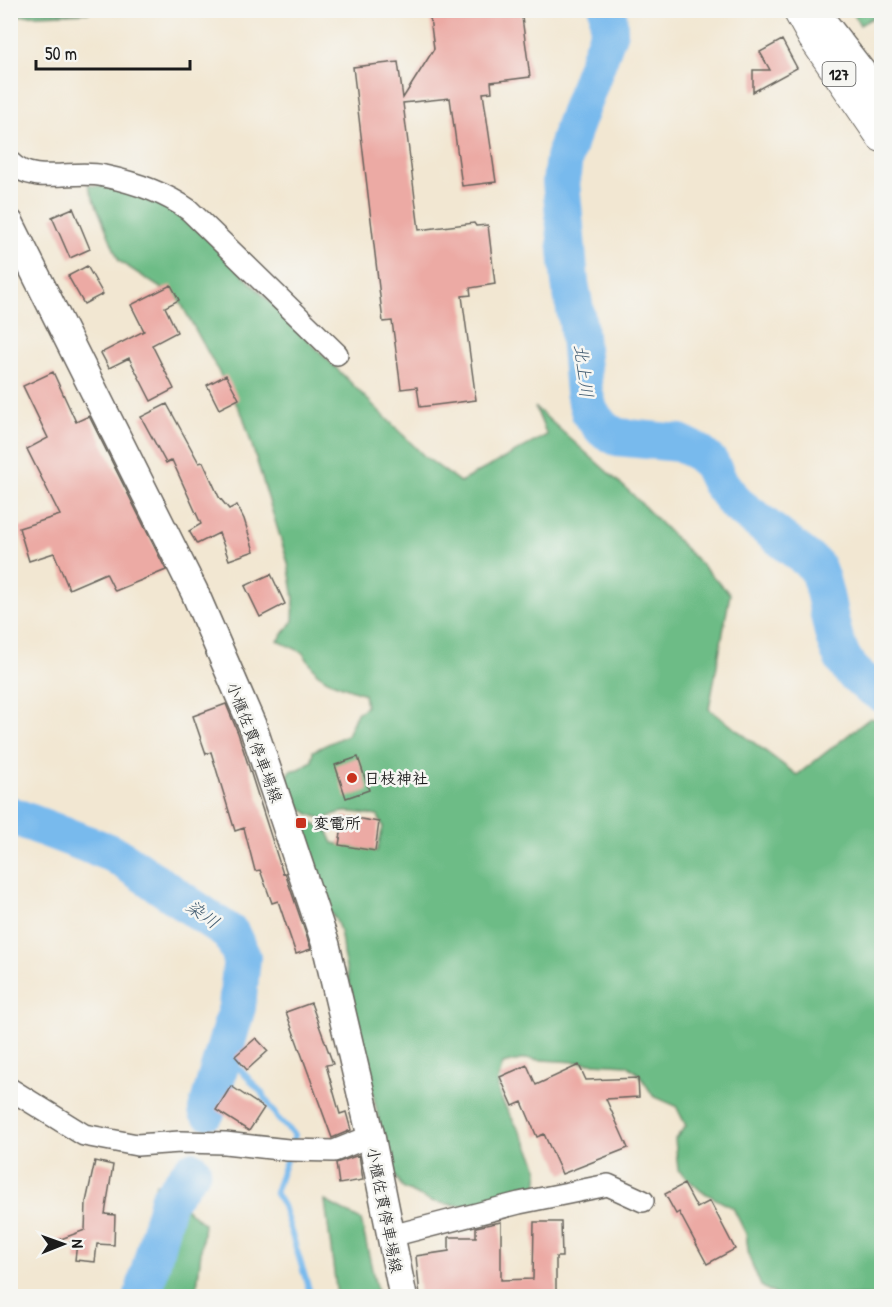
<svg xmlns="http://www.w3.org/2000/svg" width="892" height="1307" viewBox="0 0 892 1307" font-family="'Patrick Hand','Klee One',sans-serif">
<rect width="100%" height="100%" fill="#f6f6f2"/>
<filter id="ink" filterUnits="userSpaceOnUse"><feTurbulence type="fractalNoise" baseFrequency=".0167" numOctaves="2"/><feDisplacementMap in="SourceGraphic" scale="12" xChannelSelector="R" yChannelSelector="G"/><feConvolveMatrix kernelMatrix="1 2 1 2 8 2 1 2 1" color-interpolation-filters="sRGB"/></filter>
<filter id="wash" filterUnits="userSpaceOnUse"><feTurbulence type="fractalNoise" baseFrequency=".008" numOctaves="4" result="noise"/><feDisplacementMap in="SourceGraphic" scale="24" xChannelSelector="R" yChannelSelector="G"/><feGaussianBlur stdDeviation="1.35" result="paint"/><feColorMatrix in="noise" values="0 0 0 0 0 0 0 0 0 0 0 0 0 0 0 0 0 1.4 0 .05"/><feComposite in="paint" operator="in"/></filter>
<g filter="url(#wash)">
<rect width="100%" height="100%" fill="#f2e7d2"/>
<!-- forest -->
<path fill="#6dbc86" stroke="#446c51" stroke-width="1.5" d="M10 11 11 10 90 11 88 13 11 16Z
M852 11H881V13L860 25Z
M88 185 112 188 166 204 204 236 424 456 460 482 547 435 535 407 632 494 730 594 709 709 797 775 870 718 881 721V1296H778L761 1286 749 1257 746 1234 733 1208 701 1191 678 1170 675 1139 686 1126 676 1106 653 1096 640 1075 627 1065 525 1059 503 1064C501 1071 497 1080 498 1087 499 1111 554 1165 534 1190L510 1192 500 1200 476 1207 447 1204 430 1201 404 1189 389 1168 343 954C342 939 340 920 328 910L297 827 305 820 327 830 333 843 377 851 383 827 378 816C358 813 341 807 325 820L309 814 288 799 286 782 290 771 299 769 312 761 313 751 347 735 357 713 366 707 364 694 329 681 317 673 302 652 278 641 293 621 294 598 288 563 243 416 179 300 119 261Z
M156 1183 204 1224 196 1296H137L132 1276Z
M325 1201 361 1220 378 1296H337Z"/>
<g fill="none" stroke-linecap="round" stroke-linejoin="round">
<!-- stream -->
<path stroke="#78baed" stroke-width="6" d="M224 1052 262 1093 278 1119 295 1135 275 1192 283 1206 311 1296"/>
<!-- river -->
<path stroke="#78baed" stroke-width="38" d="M608 10 609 31 572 131 564 158 561 182 570 283 578 325 584 392 590 413 603 429 617 437 679 443 696 451 710 463 719 482 735 503 816 566C831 599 827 644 852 671 860 680 872 687 882 694
M10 815 116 855 231 934 242 957 237 1007 207 1110
M143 1296 168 1200 192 1170"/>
</g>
<g id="blocks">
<!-- building -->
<path fill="#ecaaa4" d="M429 10H521L530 77 491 82 492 92 483 93 496 182 462 186 450 98 403 103 419 230 474 223 476 226 488 225 495 284 470 288 471 295 462 296 476 400 420 407 417 387 401 389 392 321 383 322 353 67 398 62 403 98 434 49Z
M782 40 797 68 753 92V70H770L760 52Z
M73 208 90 249 70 258 52 217Z
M87 266 103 294 84 304 68 276Z
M171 285 179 300 165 307 177 332 152 345 174 389 151 401 129 358 109 368 101 353 144 331 131 305Z
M53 372 76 422 89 416 166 570 115 591 106 573 69 589 54 553 29 561 19 528 60 515 27 449 48 438 23 386Z
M226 375 239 399 219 409 207 385Z
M167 404 199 463 203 462 219 497 229 509 237 505 244 519 254 551 229 560 219 533 197 544 189 531 201 524 172 460 166 463 141 417Z
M271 574 285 604 260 617 245 586Z
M226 704 238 733 283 874 285 873 311 949 296 954 278 901 272 903 260 870 255 871 244 828 235 831 211 752 206 754 193 716Z
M358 757 369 790 346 798 335 765Z
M344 816 379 822 375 851 339 845Z
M311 1003 333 1064 326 1065 340 1114 346 1112 351 1130 332 1138 286 1012Z
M256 1038 268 1051 247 1070 235 1056Z
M527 1065 536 1085 579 1065 586 1080 638 1078 639 1097 606 1099 628 1148 562 1174 544 1134 537 1137 522 1102 513 1106 500 1077Z
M231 1086 264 1108 249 1131 216 1110Z
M359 1155 363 1180 339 1184 336 1163Z
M95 1161 113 1165 105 1214 115 1215 114 1245 97 1244 95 1262 75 1260 77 1243 53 1242 85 1230 86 1202Z
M684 1184 697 1208 710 1201 735 1249 707 1264 679 1212 676 1214 665 1194Z
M501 1222V1280L533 1279 534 1222H561L562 1257H556V1296H420L416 1256 449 1251V1237H476V1227Z"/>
</g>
</g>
<g filter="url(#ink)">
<use href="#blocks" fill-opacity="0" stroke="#67635c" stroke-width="1.5"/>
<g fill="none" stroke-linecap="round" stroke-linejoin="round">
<defs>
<path id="minor" d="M818 10 882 93
M10 162C32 186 75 169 104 176 133 182 164 192 189 210L337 354
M10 1089 84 1135 137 1145 180 1142 225 1143 288 1150 334 1151 371 1136
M391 1236 519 1203 608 1185 643 1201"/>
<path id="major" d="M10 223 194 591 253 727 326 945 371 1136 403 1296"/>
<path id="highway" d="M799 10 814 37 882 136"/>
</defs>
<!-- minor casing -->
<use href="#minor" stroke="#67635c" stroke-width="24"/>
<!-- major casing -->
<use href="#major" stroke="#67635c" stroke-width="30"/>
<!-- highway casing -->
<use href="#highway" stroke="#67635c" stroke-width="34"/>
<!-- minor -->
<use href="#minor" stroke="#fff" stroke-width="21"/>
<!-- major -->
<use href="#major" stroke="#fff" stroke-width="27"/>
<!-- highway -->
<use href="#highway" stroke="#fff" stroke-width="32"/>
</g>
</g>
<!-- markers -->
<g fill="#c8321e" stroke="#f6f6f2" stroke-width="2">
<circle cx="352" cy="778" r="6"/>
<rect x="295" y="817" width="12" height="12" rx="3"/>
</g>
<g text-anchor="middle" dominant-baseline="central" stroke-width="5" stroke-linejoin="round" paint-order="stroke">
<!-- shield labels -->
<rect fill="#f6f6f2" stroke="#5d5d5c" stroke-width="1.5" x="822.5" y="62" width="33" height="24" rx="4.5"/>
<g font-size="15" font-weight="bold" fill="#1c1c1c">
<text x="839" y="74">127</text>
</g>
<!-- street labels -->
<g font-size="16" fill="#1c1c1c" stroke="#f6f6f2">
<text transform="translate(255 742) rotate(69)">小櫃佐貫停車場線</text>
<text transform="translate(385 1210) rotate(79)">小櫃佐貫停車場線</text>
</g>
<!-- poi labels -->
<g font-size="16" font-weight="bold" fill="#1c1c1c" stroke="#f6f6f2" text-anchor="start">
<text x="364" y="778">日枝神社</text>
<text x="313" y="823">変電所</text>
</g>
<!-- water labels -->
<g font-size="18" font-style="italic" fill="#415b70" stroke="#f6f6f2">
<text transform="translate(584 371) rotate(83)">北上川</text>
<text transform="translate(203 914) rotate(35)">染川</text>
</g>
</g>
<!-- margin -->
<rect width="892" height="1307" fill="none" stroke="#f6f6f2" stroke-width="36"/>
<!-- north arrow -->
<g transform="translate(63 1244) rotate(89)" stroke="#f6f6f2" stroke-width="4.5" paint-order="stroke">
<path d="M0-4.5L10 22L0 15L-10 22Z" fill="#1c1c1c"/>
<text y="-9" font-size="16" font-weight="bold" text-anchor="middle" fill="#1c1c1c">N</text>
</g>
<!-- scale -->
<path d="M36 60v9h154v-9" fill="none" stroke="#1c1c1c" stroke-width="3"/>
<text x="45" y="60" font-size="18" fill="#1c1c1c" stroke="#f6f6f2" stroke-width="4.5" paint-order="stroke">50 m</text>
</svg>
